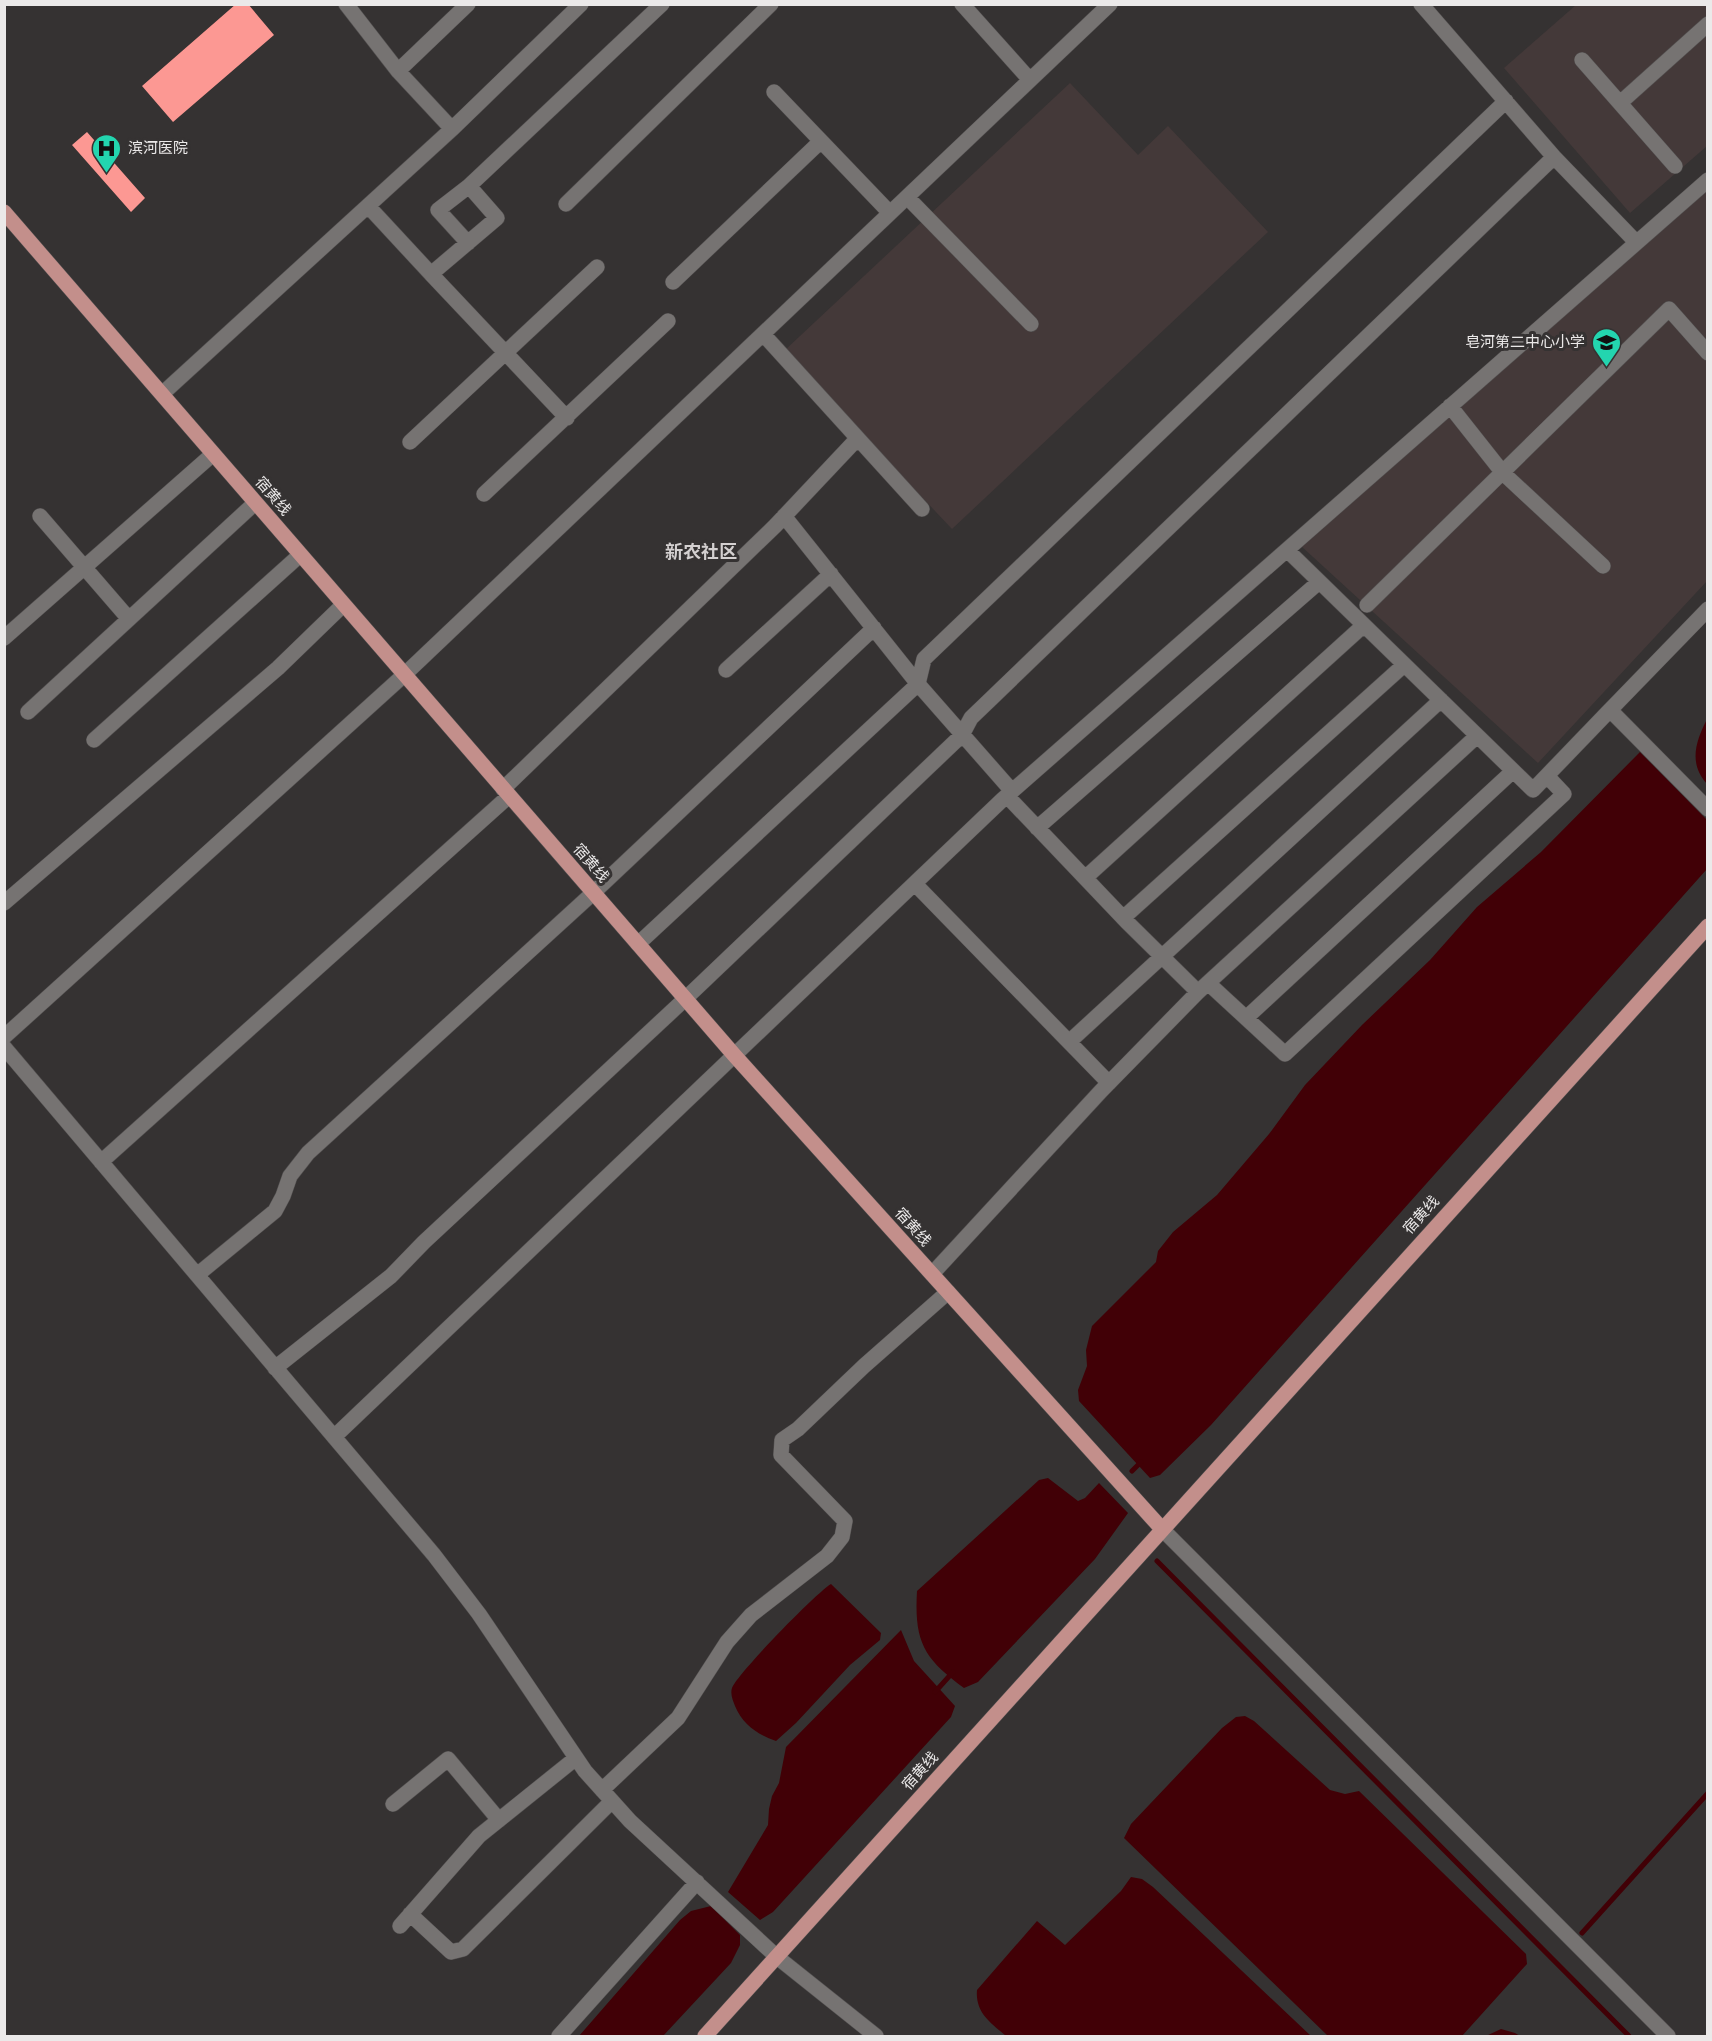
<svg xmlns="http://www.w3.org/2000/svg" width="1712" height="2041" viewBox="0 0 1712 2041" font-family="Figtree,'Noto Sans SC',sans-serif">
<rect width="100%" height="100%" fill="#353232"/>
<!-- built -->
<path fill="#443939" d="M1576 5H1707V146L1630 213 1504 68Z
M1070 83 1138 155 1168 126 1268 232 952 529 784 351Z
M1707 190V581L1538 763 1301 546Z"/>
<!-- water -->
<path fill="#410006" d="M1707 719V784C1688 763 1696 741 1707 719Z
M1640 752 1707 820V869L1211 1425 1160 1475 1150 1478 1079 1401 1078 1390 1087 1366 1086 1350 1092 1326 1156 1262 1158 1251 1173 1232 1217 1195 1269 1134 1305 1085 1362 1025 1430 960 1477 907 1541 852Z
M1048 1478 1078 1501 1085 1498 1099 1483 1128 1513 1095 1559 978 1682 964 1688C924 1659 914 1642 917 1591L1039 1480Z
M831 1584 881 1633 880 1640 850 1665 796 1723 776 1741C757 1734 743 1725 735 1706 733 1701 730 1694 732 1688 737 1674 816 1593 831 1584Z
M901 1630 914 1661 955 1706 951 1717 773 1912 760 1920 728 1892 768 1825 769 1809 772 1796 779 1783 786 1747Z
M1245 1716 1254 1721 1330 1790 1345 1794 1359 1791 1526 1954 1527 1964 1462 2036H1328L1124 1838 1131 1824 1222 1728 1236 1717Z
M1131 1877 1142 1879 1153 1887 1311 2036H1006C991 2023 975 2013 977 1990L1037 1921 1065 1945 1121 1891Z
M711 1906 740 1935V1945L731 1963 663 2036H579L680 1920 691 1911Z
M1501 2029 1515 2033 1520 2036H1486Z"/>
<g fill="none" stroke-linecap="round" stroke-linejoin="round">
<!-- stream -->
<path stroke="#410006" stroke-width="5" d="M1132 1471 1141 1462
M1157 1561 1629 2036
M935 1692 953 1672
M1582 1933 1708 1793"/>
</g>
<!-- building -->
<path fill="#fc9893" d="M236 4H248L274 35 173 122 142 86Z
M87 132 145 198 131 212 72 145Z"/>
<g fill="none" stroke-linecap="round" stroke-linejoin="round">
<defs>
<path id="minor" d="M346 4 398 71 452 129
M962 4 1030 80
M1421 4 1554 157 1636 242
M1582 60 1675 166
M398 71 468 4
M774 92 890 213
M1620 103 1708 24
M907 197 1031 324
M566 204 771 4
M368 206 431 274 497 218 469 186
M468 243 438 210 469 186 662 4
M431 274 567 418
M673 282 821 141
M763 334 922 509
M162 394 452 129 581 4
M1450 406 1503 473 1603 566
M410 442 597 267
M484 494 668 321
M40 516 129 619
M784 516 918 684 1012 791
M1287 550 1533 790 1610 710 1708 809
M1367 605 1669 309 1708 353
M4 638 213 454
M726 670 831 574
M1610 710 1708 609
M28 712 255 503
M94 740 300 555
M503 789 775 526 857 439
M1007 796 1128 923 1198 992
M1037 828 1319 582
M1085 878 1364 625
M915 884 1109 1083
M4 903 278 668 343 605
M1123 918 1404 665
M638 944 918 684 924 659 1506 101
M1208 983 1285 1054 1564 794 1547 776
M1246 1018 1513 771
M4 1037 404 675 1110 4
M1069 1042 1441 700
M4 1047 434 1555 479 1614 585 1771 630 1821 777 1957 876 2036
M101 1162 509 796
M932 1274 1101 1091 1198 992 1477 736
M197 1275 275 1211 283 1196 290 1176 308 1153 593 893 874 628
M275 1368 391 1276 424 1242 685 999 962 735 971 718 1554 157
M334 1437 1002 800 1708 180
M1162 1529 1668 2036
M602 1790 678 1718 727 1642 751 1615 827 1556 842 1537 845 1521 781 1455 782 1440 798 1429 864 1366 948 1292
M393 1804 448 1759 499 1820
M410 1914 451 1952 463 1949 612 1801
M400 1926 479 1836 576 1758
M559 2036 697 1882"/>
<path id="major" d="M4 212 735 1056 1162 1529
M705 2036 1708 926"/>
</defs>
<!-- minor casing -->
<use href="#minor" stroke="#535050" stroke-width="16"/>
<!-- major casing -->
<use href="#major" stroke="#535050" stroke-width="16"/>
<!-- minor -->
<use href="#minor" stroke="#767372" stroke-width="15"/>
<!-- major -->
<use href="#major" stroke="#c38f8b" stroke-width="15"/>
</g>
<!-- icons -->
<defs>
<symbol id="hospital-pin" viewBox="-11 -11 22 30"><path d="M0 17L-7.5 6A9.5 9.5 0 1 1 7.5 6Z" fill="#23d5af" stroke="#353232"/><path d="M-5-5h3v3.5h4V-5h3V5h-3V1.5h-4V5h-3Z" fill="#111"/></symbol>
<symbol id="school-pin" viewBox="-11 -11 22 30"><path d="M0 17L-7.5 6A9.5 9.5 0 1 1 7.5 6Z" fill="#23d5af" stroke="#353232"/><path d="M0-5L7-2L0 1L-7-2ZM-4 1L0 2.5L4 1V4Q0 6-4 4Z" fill="#111"/></symbol>
</defs>
<g fill-rule="evenodd">
<use href="#hospital-pin" x="90" y="132" width="33" height="45"/>
<use href="#school-pin" x="1590" y="326" width="33" height="45"/>
</g>
<g text-anchor="middle" dominant-baseline="central" stroke-width="6" stroke-linejoin="round" paint-order="stroke">
<!-- poi labels -->
<g font-size="15" fill="#ebe9e9" stroke="#353232" text-anchor="start">
<text x="128" y="148">滨河医院</text>
<text x="1585" y="342" text-anchor="end">皂河第二中心小学</text>
</g>
<!-- street labels -->
<g font-size="15" fill="#ebe9e9" stroke="#353232">
<text transform="translate(273 496) rotate(49)">宿黄线</text>
<text transform="translate(591 863) rotate(49)">宿黄线</text>
<text transform="translate(1421 1215) rotate(-48)">宿黄线</text>
<text transform="translate(913 1227) rotate(48)">宿黄线</text>
<text transform="translate(920 1771) rotate(-48)">宿黄线</text>
</g>
<!-- quarter labels -->
<g font-size="18" font-weight="bold" fill="#d4d0d0" stroke="#353232">
<text x="701" y="552">新农社区</text>
</g>
</g>
<!-- border -->
<rect width="1712" height="2041" fill="none" stroke="#ebe9e9" stroke-width="12"/>
</svg>
